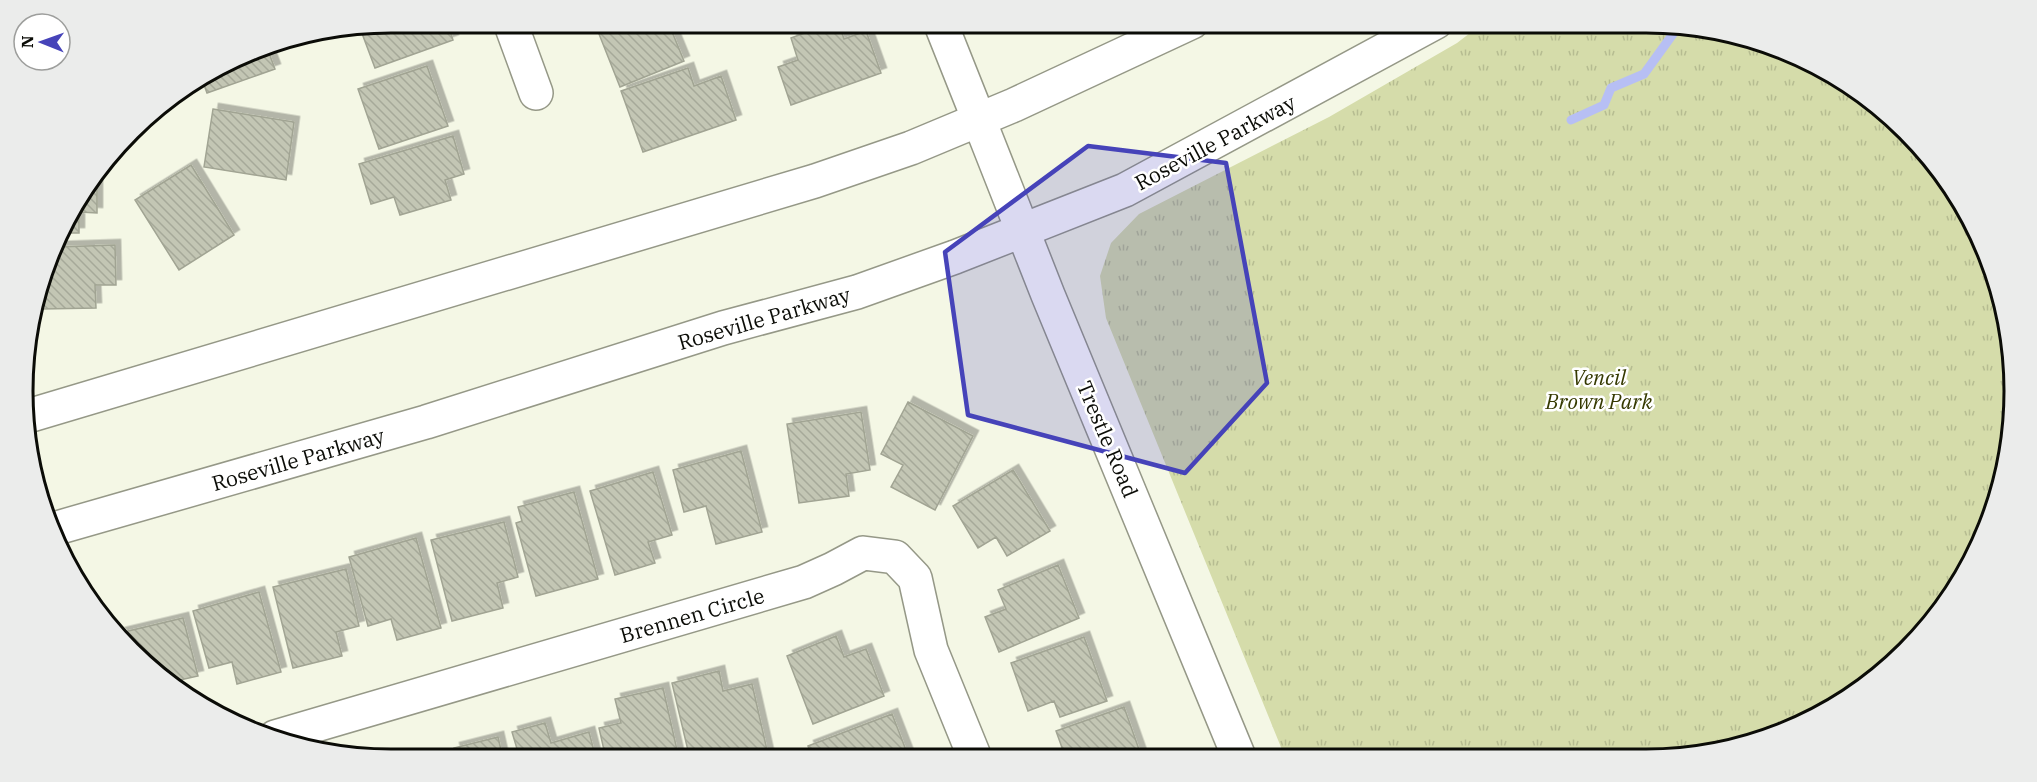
<svg xmlns="http://www.w3.org/2000/svg" width="2037" height="782" viewBox="0 0 2037 782" font-family="'IBM Plex Serif',serif">
<defs>
<pattern id="park-tufts" width="24" height="20" patternUnits="userSpaceOnUse" patternTransform="scale(1.5)"><rect width="24" height="20" fill="#d5dcaa"/><path d="M3 7l-1-3M5 7V3M7 7l1-3M15 17l-1-3M17 17v-4M19 17l1-3" fill="none" stroke="#b6bc91"/></pattern>
<pattern id="building-back-hatch" width="6" height="6" patternUnits="userSpaceOnUse" patternTransform="scale(1.5)"><rect width="6" height="6" fill="#c3c6b4"/><path d="M-1 5l2 2M0 0l6 6M5-1l2 2" fill="none" stroke="#a6a999"/></pattern>
<filter id="shadow"><feDropShadow dx="5.5" dy="-5.5" stdDeviation="0" flood-color="#0004"/></filter>
</defs>
<rect width="100%" height="100%" fill="#f4f7e5"/>
<!-- park -->
<path fill="url(#park-tufts)" d="M1646 22 1742 35 1871 99 1965 207 2011 343 2002 487 1953 595 1889 668 1809 722 1694 756 1285 757 1106 318 1100 276 1111 243 1139 214 1329 117 1457 43 1483 23Z"/>
<g fill="none" stroke-linecap="round" stroke-linejoin="round">
<!-- stream -->
<path stroke="#b7bff4" stroke-width="9" d="M1571 120 1604 105 1611 88 1644 74 1678 27"/>
</g>
<!-- building -->
<path fill="url(#building-back-hatch)" stroke="#a1a493" stroke-width="1.5" filter="url(#shadow)" d="M391 22H447L453 40 375 68 360 28Z
M612 22H668L684 61 620 87 597 29Z
M780 22H806L783 31Z
M834 22H838L844 39 866 31 881 73 791 105 778 67 798 60 791 38Z
M285 40V42L267 48 275 69 207 93 203 82 272 42Z
M427 66 448 126 379 149 358 89Z
M688 68 694 86 721 76 736 120 643 152 621 91Z
M213 109 294 122 286 180 204 167Z
M453 136 464 174 445 180 451 200 400 215 394 197 371 204 359 164Z
M191 165 234 235 179 270 135 200Z
M97 176V213L79 212V233H63L72 207Z
M115 245 116 285H95L96 308 43 309 42 293 58 247Z
M908 402 973 436 935 510 891 487 903 465 881 454Z
M861 412 870 470 846 474 849 496 799 503 787 424Z
M741 451 762 532 716 544 706 506 684 512 673 470Z
M1013 470 1050 531 1007 556 996 537 978 548 953 506Z
M653 472 672 535 648 542 655 563 615 575 590 491Z
M574 492 598 579 536 596 516 523 522 521 518 507Z
M504 522 518 577 497 583 503 608 452 621 431 540Z
M416 538 441 628 397 640 391 619 368 626 349 557Z
M1058 565 1079 618 999 652 985 617 1006 609 998 590Z
M346 569 359 626 336 632 342 656 293 668 273 587Z
M259 592 281 672 237 684 232 662 209 668 193 611Z
M183 618 198 676 167 683 120 633Z
M836 636 844 657 866 649 884 696 813 724 787 656Z
M1084 637 1107 701 1060 717 1054 701 1028 711 1011 663Z
M719 671 723 691 752 684 769 759H690L672 683Z
M663 688 679 759H606L599 728 621 723 615 699Z
M1124 707 1142 758H1061L1065 756 1056 731Z
M892 714 909 758H812L808 746Z
M545 723 551 743 589 732 596 759H520L512 732Z
M498 737 503 759H457L454 748Z"/>
<g fill="none" stroke-linecap="round" stroke-linejoin="round">
<defs>
<path id="street" d="M510 22 536 93
M940 22 979 120
M275 737 804 582 833 569 863 553 895 557 915 578 931 650 975 758"/>
<path id="secondary" d="M979 120 1048 295 1239 757
M28 416 815 181 911 148 1014 105 1192 22
M57 528 426 422 723 328 857 292 955 257 1125 190 1436 22"/>
</defs>
<!-- street casing -->
<use href="#street" stroke="#959887" stroke-width="36"/>
<!-- secondary casing -->
<use href="#secondary" stroke="#959887" stroke-width="36"/>
<!-- street -->
<use href="#street" stroke="#fff" stroke-width="33"/>
<!-- secondary -->
<use href="#secondary" stroke="#fff" stroke-width="33"/>
</g>
<!-- marked area -->
<path fill="#4643b9" fill-opacity="0.2" stroke="#4643b9" stroke-width="4.5" stroke-linejoin="round" d="M1088 146 1226 163 1267 383 1185 473 968 415 945 252Z"/>
<g text-anchor="middle" dominant-baseline="central" stroke-width="5" stroke-linejoin="round" paint-order="stroke">
<!-- street labels -->
<g font-size="21" fill="#0b0c07" stroke="#fff">
<text transform="translate(1215 142) rotate(-28)">Roseville Parkway</text>
<text transform="translate(764 318) rotate(-16)">Roseville Parkway</text>
<text transform="translate(1108 439) rotate(67)">Trestle Road</text>
<text transform="translate(298 459) rotate(-16)">Roseville Parkway</text>
<text transform="translate(692 615) rotate(-16)">Brennen Circle</text>
</g>
<!-- park labels -->
<g font-size="21" font-style="italic" fill="#353900" stroke="#fff">
<text x="1599" y="377">Vencil<tspan x="1599" dy="24">Brown Park</tspan></text>
</g>
</g>
<!-- crop -->
<path d="M0 0H2037V782H0ZM391 33H1646A358 358 0 0 1 2004 391V391A358 358 0 0 1 1646 749H391A358 358 0 0 1 33 391V391A358 358 0 0 1 391 33Z" fill="#ebeceb" fill-rule="evenodd"/>
<path fill="none" stroke="#0b0c07" stroke-width="3" d="M391 33H1646A358 358 0 0 1 2004 391V391A358 358 0 0 1 1646 749H391A358 358 0 0 1 33 391V391A358 358 0 0 1 391 33Z"/>
<!-- north arrow -->
<g transform="translate(42 42) rotate(271)"><circle r="28" fill="#ffffff" stroke="#9d9e9c" stroke-width="1.5"/>
<path d="M0-4.5L10 22L0 15L-10 22Z" fill="#4643b9"/>
<text y="-9" font-size="16" font-weight="bold" text-anchor="middle" fill="#0b0c07">N</text>
</g>
</svg>
